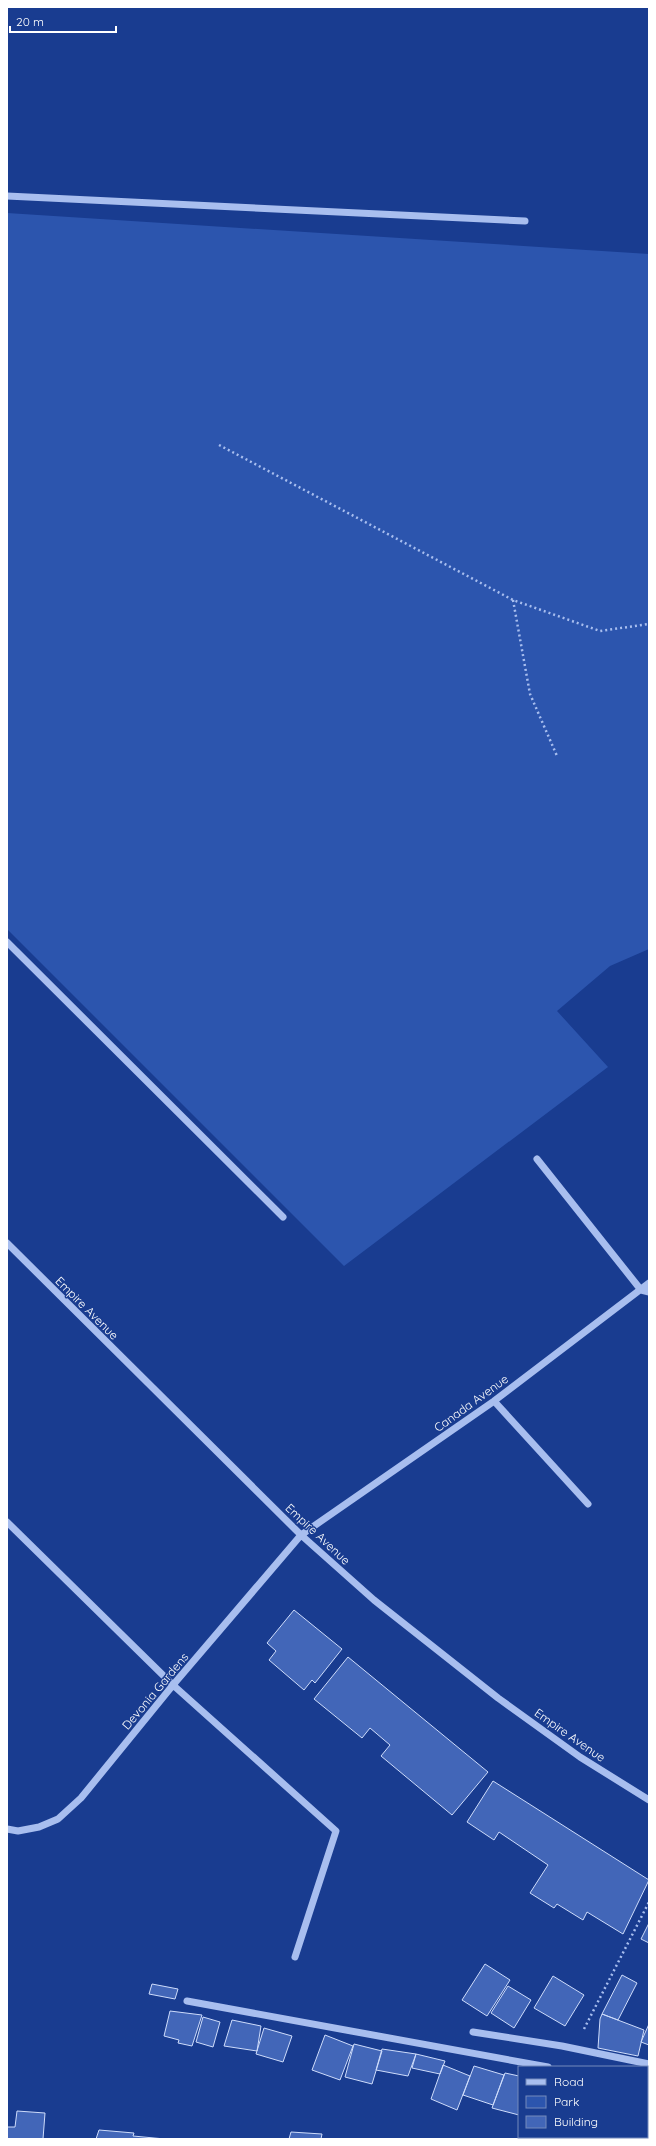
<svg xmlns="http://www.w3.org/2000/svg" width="656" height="2146" viewBox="0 0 656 2146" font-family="Quicksand,sans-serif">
<rect width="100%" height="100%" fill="#193c90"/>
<!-- green -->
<path fill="#2c55ae" d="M7 213 649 254V949L610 966 557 1011 608 1067 344 1266 7 929Z"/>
<!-- building -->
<path fill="#4266b8" stroke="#cedcfb" d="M294 1610 342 1649 315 1683 312 1680 304 1690 269 1660 276 1651 267 1643Z
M348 1657 488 1772 452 1815 381 1756 390 1745 370 1728 362 1738 314 1699Z
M493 1781 649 1880 623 1934 587 1912 583 1920 557 1904 554 1908 530 1893 548 1865 499 1832 494 1840 467 1822Z
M649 1923V1943L641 1939Z
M485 1964 510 1980 487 2016 462 2000Z
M622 1975 637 1983 618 2020 602 2014Z
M553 1976 584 1995 565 2026 534 2008Z
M152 1984 178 1989 175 1999 149 1994Z
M508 1986 531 2000 514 2028 491 2013Z
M170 2011 202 2015 192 2046 178 2043 179 2040 164 2036Z
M602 2014 644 2030 638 2056 598 2048 600 2019Z
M203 2017 220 2022 213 2047 196 2042Z
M232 2020 261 2026 257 2051 224 2046Z
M649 2024V2045L641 2042Z
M264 2028 292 2036 283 2062 256 2054Z
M325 2035 353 2046 340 2080 312 2070Z
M354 2044 382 2051 372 2084 345 2077Z
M382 2049 416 2054 408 2076 376 2070Z
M416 2054 445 2061 440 2074 412 2068Z
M443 2065 470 2076 457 2110 431 2099Z
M474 2066 504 2075 493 2105 463 2095Z
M505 2073 519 2076V2115L492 2108Z
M17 2111 45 2113 43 2139H7V2127H15Z
M99 2130 134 2133 133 2136 165 2139H96Z
M291 2132 322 2134 321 2139H289Z"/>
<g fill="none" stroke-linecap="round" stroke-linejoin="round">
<!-- path -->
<path stroke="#a8beef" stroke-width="2.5" stroke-dasharray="2 3" stroke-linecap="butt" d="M219 445 513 600 600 631 649 624
M513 600 530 694 557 756
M584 2029 649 1902"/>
<!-- minor -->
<path stroke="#a8beef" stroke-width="7" d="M7 196 525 221
M7 942 283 1217
M537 1159 641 1290 649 1292
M7 1243 301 1535 374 1600 498 1698 580 1757 649 1800
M494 1401 588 1504
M7 1522 173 1685 336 1831 295 1957
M7 1829 18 1831 39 1827 58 1819 81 1798 173 1685 301 1535 494 1401 649 1283
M187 2001 548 2067
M473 2032 562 2046 649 2064
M647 2086 649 2087
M547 2139V2137"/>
</g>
<g text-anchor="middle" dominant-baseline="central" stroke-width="3" stroke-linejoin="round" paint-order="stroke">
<!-- street labels -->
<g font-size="12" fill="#fff" stroke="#193c90">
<text transform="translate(87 1308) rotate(45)">Empire Avenue</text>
<text transform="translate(471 1403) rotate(-36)">Canada Avenue</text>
<text transform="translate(318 1534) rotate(43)">Empire Avenue</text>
<text transform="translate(155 1691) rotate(-50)">Devonia Gardens</text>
<text transform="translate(570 1735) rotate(35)">Empire Avenue</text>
</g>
</g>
<!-- border -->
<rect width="656" height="2146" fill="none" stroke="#ffffff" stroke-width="16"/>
<!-- legend -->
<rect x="518" y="2066" width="130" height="72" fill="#193c90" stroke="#758abc"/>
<rect x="526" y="2079" width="20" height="6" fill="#a8beef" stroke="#758abc"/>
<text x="554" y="2086" font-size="12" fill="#ffffff">Road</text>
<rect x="526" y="2096" width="20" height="12" fill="#2c55ae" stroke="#758abc"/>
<text x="554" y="2106" font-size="12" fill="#ffffff">Park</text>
<rect x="526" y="2116" width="20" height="12" fill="#4266b8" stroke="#758abc"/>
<text x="554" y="2126" font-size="12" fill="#ffffff">Building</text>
<!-- scale -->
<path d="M10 26v6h106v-6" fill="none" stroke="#ffffff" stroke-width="2"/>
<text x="16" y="26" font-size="12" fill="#ffffff" stroke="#193c90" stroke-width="3" paint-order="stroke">20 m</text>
</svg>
